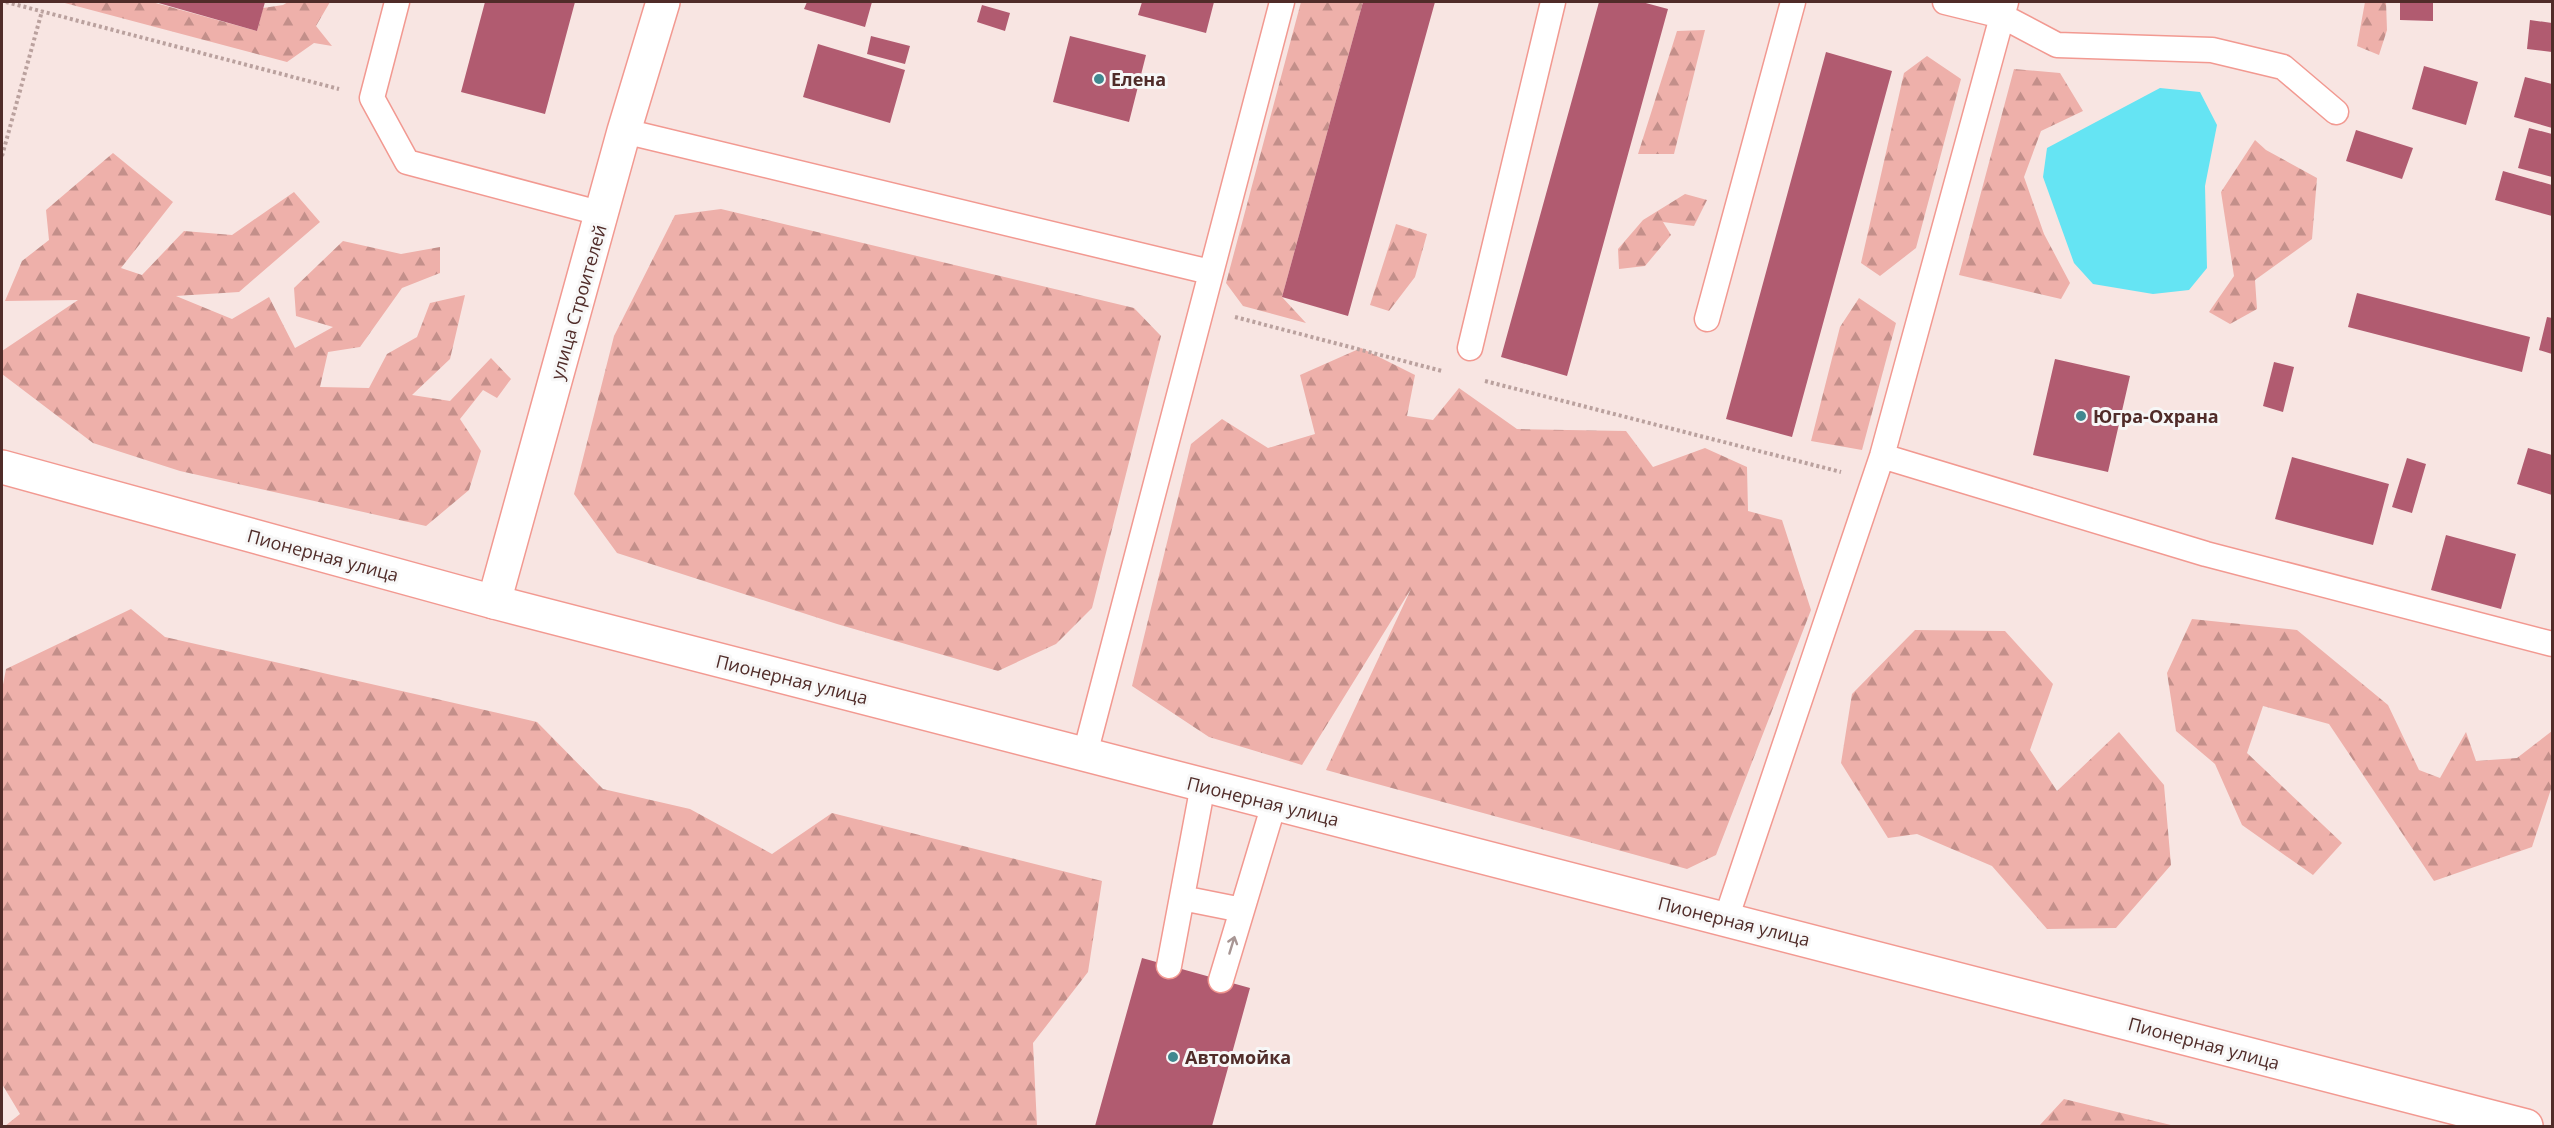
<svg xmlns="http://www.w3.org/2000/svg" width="2554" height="1128" viewBox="0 0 2554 1128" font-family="'Open Sans',sans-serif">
<defs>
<pattern id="forest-firs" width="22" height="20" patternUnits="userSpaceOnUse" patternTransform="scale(1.5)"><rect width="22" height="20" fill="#eeb0aa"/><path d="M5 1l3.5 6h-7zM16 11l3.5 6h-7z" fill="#c38f8a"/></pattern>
</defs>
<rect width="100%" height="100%" fill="#f8e5e2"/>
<!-- forest -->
<path fill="url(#forest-firs)" d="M61 2H152L257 31 263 8 283 5 288 2H330L316 26 332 46 314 43 287 62Z
M1301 2H1363L1282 297 1306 323 1243 306 1226 283Z
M2365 2H2386L2387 30 2379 55 2357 46Z
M1705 30 1674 154H1638L1677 31Z
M1927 56 1961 79 1916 248 1880 276 1861 263 1904 73Z
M2014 69 2060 73 2083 111 2041 131 2024 177 2044 234 2070 283 2061 299 1959 275Z
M2255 140 2266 150 2317 178 2312 239 2255 280 2257 309 2230 324 2209 312 2234 276 2221 192Z
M113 153 173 202 121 268 142 275 184 231 232 235 294 192 320 222 239 292 176 296 232 319 269 297 295 348 333 327 296 316 294 288 343 241 401 254 440 247V273L402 288 360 347 328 352 320 387 369 388 387 354 417 337 430 303 465 295 450 359 412 395 450 401 491 358 511 379 497 398 483 390 460 419 481 451 469 490 426 526 180 471 93 443 2 374V351L78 300 5 301 22 261 49 240 46 210Z
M1685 194 1707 200 1694 226 1663 222 1671 235 1645 266 1619 269 1618 249 1643 220Z
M721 209 1134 308 1161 336 1092 608 1056 644 998 671 837 624 617 553 574 494 614 336 675 215Z
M1396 224 1427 234 1415 277 1389 311 1370 305Z
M1859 298 1896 323 1862 450 1811 441 1840 327Z
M1361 348 1415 375 1407 416 1433 420 1459 388 1517 429 1626 431 1653 467 1705 448 1747 467 1748 511 1782 520 1811 610 1716 855 1687 869 1326 770 1411 589 1302 765 1209 737 1132 686 1191 444 1222 419 1268 448 1315 434 1300 375Z
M131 609 165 637 537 722 603 789 690 809 772 854 832 813 1102 881 1088 972 1033 1043 1037 1126H5L20 1114 2 1084V690L6 669Z
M2192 619 2297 630 2388 705 2419 770 2440 778 2466 732 2476 761 2517 758 2552 731V786L2532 847 2434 881 2329 724 2263 706 2247 753 2342 843 2313 875 2242 825 2215 764 2176 731 2167 673Z
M1915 630 2005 631 2053 684 2030 750 2057 791 2119 732 2164 785 2171 865 2116 928 2047 929 1992 866 1917 834 1888 838 1841 763 1852 694Z
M2064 1099 2175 1126H2039Z"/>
<!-- water -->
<path fill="#65e4f3" d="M2160 88 2200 92 2217 125 2205 186 2207 268 2189 290 2153 294 2093 284 2074 263 2043 177 2047 148Z"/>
<!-- building -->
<path fill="#b15b70" d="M155 2H265L257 31Z
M485 2H575L545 114 461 92Z
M807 2H872L865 27 804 9Z
M1142 2H1214L1206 33 1138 15Z
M1363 2H1435L1348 316 1282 297Z
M1599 2H1642L1668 9 1567 376 1501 357Z
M2400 2H2433V21L2400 20Z
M982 5 1010 13 1005 31 977 22Z
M2530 20 2552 23V52L2527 49Z
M871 36 910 46 905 64 867 54Z
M1070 36 1146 55 1129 122 1053 102Z
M818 44 905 70 890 123 803 97Z
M1826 52 1892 71 1792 437 1726 419Z
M2424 66 2478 82 2466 125 2412 109Z
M2525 77 2552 84V128L2514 117Z
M2529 128 2552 134V177L2518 168Z
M2356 130 2413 148 2402 179 2346 161Z
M2503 171 2552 185V216L2495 200Z
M2357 293 2530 337 2522 372 2348 327Z
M2547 317 2552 318V354L2539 350Z
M2055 359 2130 376 2108 472 2033 455Z
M2274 362 2294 367 2283 412 2263 406Z
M2528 448 2552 455V495L2517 484Z
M2292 457 2389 484 2373 545 2275 519Z
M2407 458 2426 464 2412 513 2392 507Z
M2446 535 2516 554 2501 609 2431 590Z
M1142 958 1250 988 1212 1126H1095Z"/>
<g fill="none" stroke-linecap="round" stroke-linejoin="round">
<defs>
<path id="lane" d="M397 2 372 98 407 162 603 214
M1945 2 2002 16 2057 45 2212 50 2283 67 2336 112
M624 131 1210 272
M1707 319 1793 2
M1470 348 1553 2
M1882 456 2206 554 2552 644
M1085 754 1282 2
M1182 898 1242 910
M1726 919 1882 456 2006 2
M1169 966 1203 785
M1221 980 1274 804"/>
<path id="street" d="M494 602 624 131 663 2"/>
<path id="secondary" d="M2 467 494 602 2526 1126"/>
</defs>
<!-- lane casing -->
<use href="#lane" stroke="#f29991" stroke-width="27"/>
<!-- street casing -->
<use href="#street" stroke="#f29991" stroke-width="36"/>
<!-- secondary casing -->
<use href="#secondary" stroke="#f29991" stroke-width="36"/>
<!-- path -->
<path stroke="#baa19e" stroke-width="4" stroke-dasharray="3 3" stroke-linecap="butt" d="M6 2 339 89
M2 156 42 11
M1235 317 1442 371
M1485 381 1841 472"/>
<!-- lane -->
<use href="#lane" stroke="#fff" stroke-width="24"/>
<!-- street -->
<use href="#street" stroke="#fff" stroke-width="33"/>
<!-- secondary -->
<use href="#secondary" stroke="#fff" stroke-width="33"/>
</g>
<!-- one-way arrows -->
<defs><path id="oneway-shaft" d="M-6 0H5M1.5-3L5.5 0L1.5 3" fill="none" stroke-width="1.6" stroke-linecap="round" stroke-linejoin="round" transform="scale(1.5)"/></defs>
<use stroke="#a89694" href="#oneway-shaft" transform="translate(1232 945) rotate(-73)"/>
<!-- markers -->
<g fill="#418890" stroke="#f7f7f7" stroke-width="2">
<circle cx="1099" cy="79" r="6"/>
<circle cx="2081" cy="416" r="6"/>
<circle cx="1173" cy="1057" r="6"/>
</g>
<g text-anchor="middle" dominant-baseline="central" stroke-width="6" stroke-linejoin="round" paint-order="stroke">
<!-- poi labels -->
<g font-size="18" font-weight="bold" fill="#502c29" stroke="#f7f7f7" text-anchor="start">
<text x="1111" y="79">Елена</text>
<text x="2093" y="416">Югра-Охрана</text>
<text x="1185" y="1057">Автомойка</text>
</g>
<!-- street labels -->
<g font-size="18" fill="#502c29" stroke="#f7f7f7">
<text transform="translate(578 302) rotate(-74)">улица Строителей</text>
<text transform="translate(323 555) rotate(15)">Пионерная улица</text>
<text transform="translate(792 679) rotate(14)">Пионерная улица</text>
<text transform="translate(1263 801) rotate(14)">Пионерная улица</text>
<text transform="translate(1734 921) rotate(14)">Пионерная улица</text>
<text transform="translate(2204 1043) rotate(15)">Пионерная улица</text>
</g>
</g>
<!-- border -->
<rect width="2554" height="1128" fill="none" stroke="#502c29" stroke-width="6"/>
</svg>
